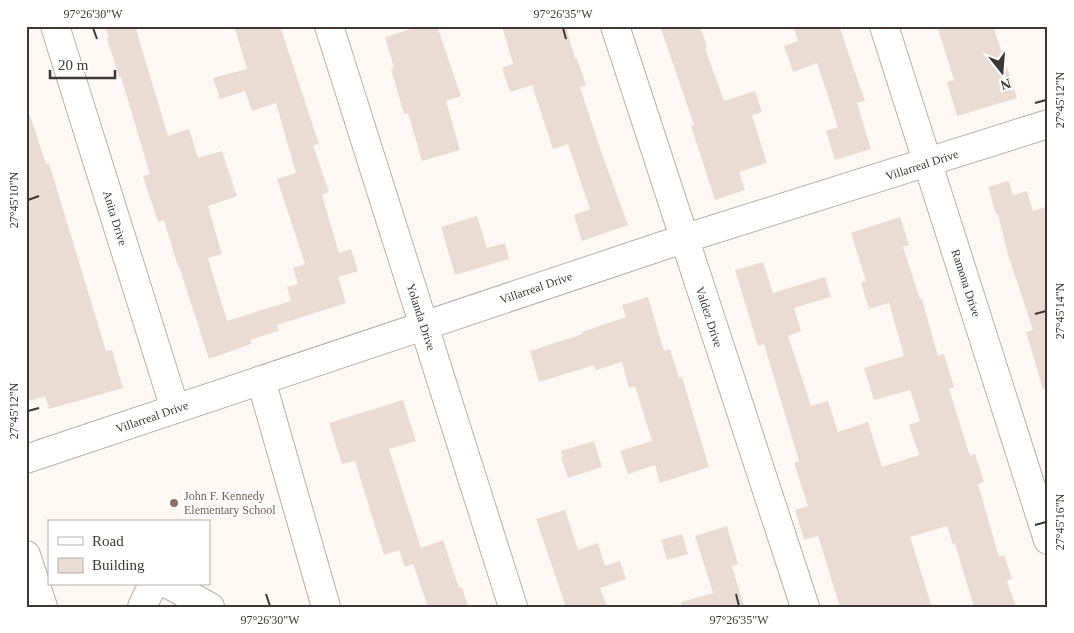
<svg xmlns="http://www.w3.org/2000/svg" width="1074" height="633" viewBox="0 0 1074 633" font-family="'Times New Roman',serif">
	<rect width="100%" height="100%" fill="#fef8f4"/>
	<path fill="#eadcd2" d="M 105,26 L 135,26 L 168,136 L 189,129 L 198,158 L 222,151 L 237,196 L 208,206 L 222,254 L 208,258 L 227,321 L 291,301 L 287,287 L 298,284 L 293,268 L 305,264 L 277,179 L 296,173 L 276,103 L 252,111 L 245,91 L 220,99 L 213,78 L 247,69 L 234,26 L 280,26 L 319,144 L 313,145 L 329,192 L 322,195 L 339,253 L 351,249 L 358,271 L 338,277 L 346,303 L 277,325 L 279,331 L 250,340 L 251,344 L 209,359 L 179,266 L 178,267 L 164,220 L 158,222 L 143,176 L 150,174 L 121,77 L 119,77 L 107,39 L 109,38 Z
		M 420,26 L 437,26 L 461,96 L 446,101 L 460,150 L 422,161 L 408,113 L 404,114 L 391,69 L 394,68 L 385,37 Z
		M 502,26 L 566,26 L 575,59 L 577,58 L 586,85 L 580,87 L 603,157 L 628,225 L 582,241 L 574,215 L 590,209 L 568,144 L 553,149 L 532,85 L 510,92 L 502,68 L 513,64 Z
		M 660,26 L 700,26 L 707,47 L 705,48 L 724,101 L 755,91 L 762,112 L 752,115 L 767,163 L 739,172 L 745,190 L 715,200 L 691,126 L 694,125 Z
		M 793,26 L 839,26 L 865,101 L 857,103 L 871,149 L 835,160 L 826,131 L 838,127 L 817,63 L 793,72 L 784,46 L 798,41 Z
		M 937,26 L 993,26 L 1017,98 L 957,116 L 947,82 L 954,80 Z
		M 26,115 L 30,115 L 46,164 L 49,163 L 106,351 L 112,350 L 123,388 L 49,409 L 45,396 L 26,402 Z
		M 1009,181 L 1013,195 L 1027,191 L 1033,211 L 1048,206 L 1048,388 L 1043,389 L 1026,332 L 1033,330 L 1008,255 L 998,214 L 996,214 L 988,187 Z
		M 477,216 L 487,248 L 505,243 L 509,259 L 455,275 L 441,227 Z
		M 900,217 L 909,245 L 903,247 L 920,299 L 922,299 L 938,356 L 944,354 L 954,387 L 949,389 L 970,456 L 975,454 L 984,482 L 978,484 L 999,557 L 1004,555 L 1012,579 L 1007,581 L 1016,607 L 974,607 L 955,544 L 953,545 L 947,526 L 910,537 L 932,607 L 840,607 L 818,536 L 804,540 L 795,510 L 808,506 L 794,463 L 799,461 L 764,344 L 758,346 L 735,270 L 763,262 L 773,293 L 825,277 L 831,297 L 794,308 L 801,331 L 788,336 L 811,406 L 828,401 L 838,432 L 868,422 L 882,467 L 919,455 L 909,425 L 920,421 L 910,390 L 874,400 L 864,368 L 904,356 L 889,303 L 869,309 L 861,283 L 866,281 L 851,233 Z
		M 648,297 L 664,351 L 670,349 L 679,378 L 682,377 L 709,467 L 660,483 L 655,465 L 628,474 L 620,451 L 652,441 L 635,386 L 629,388 L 622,362 L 596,370 L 594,365 L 539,382 L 530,351 L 583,334 L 582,332 L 626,317 L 622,305 Z
		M 403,400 L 416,441 L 389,449 L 421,548 L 443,540 L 459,588 L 462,587 L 468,607 L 428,607 L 413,564 L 405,567 L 399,550 L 384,555 L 355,461 L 342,464 L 329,423 Z
		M 594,441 L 602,467 L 568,478 L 561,457 L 563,456 L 561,451 Z
		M 565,510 L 578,550 L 598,543 L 605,566 L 620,561 L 626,579 L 600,588 L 607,607 L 566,607 L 536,519 Z
		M 727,526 L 738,564 L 732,566 L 744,607 L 682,607 L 681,602 L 713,593 L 695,536 Z
		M 682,534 L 688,554 L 667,560 L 661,540 Z"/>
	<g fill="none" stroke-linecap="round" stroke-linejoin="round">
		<g stroke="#bcafa5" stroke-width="30">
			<path id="minor" d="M 55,26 L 175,409
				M 329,26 L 513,607
				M 615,26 L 805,607
				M 884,26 L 1048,540
				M 261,380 L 326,607
				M 26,459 L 683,239 L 1048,124
				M 26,555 L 43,607
				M 168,584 L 210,607
				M 142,607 L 153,584"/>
		</g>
		<use href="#minor" stroke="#fff" stroke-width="28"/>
	</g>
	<path fill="none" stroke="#3e3834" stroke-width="2" d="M 93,28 L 97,39M 563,28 L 566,39M 1035,103 L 1046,100M 28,200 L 39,196M 1035,314 L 1046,311M 28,411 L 39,408M 1035,525 L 1046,522M 266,594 L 270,606M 736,594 L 739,606"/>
	<circle fill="#8d6e63" stroke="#fff" stroke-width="2" cx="174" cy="503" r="5"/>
	<g text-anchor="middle" stroke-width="5" stroke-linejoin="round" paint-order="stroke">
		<g font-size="12" fill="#3e3834" stroke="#fff">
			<text transform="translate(922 165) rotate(-18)" y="4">Villarreal Drive</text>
			<text transform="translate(115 218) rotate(73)" y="4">Anita Drive</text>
			<text transform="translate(966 283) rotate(72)" y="4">Ramona Drive</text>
			<text transform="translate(536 288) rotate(-19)" y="4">Villarreal Drive</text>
			<text transform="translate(421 317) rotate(72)" y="4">Yolanda Drive</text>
			<text transform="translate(709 317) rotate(72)" y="4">Valdez Drive</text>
			<text transform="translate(152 417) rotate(-19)" y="4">Villarreal Drive</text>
		</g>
		<g font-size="12" fill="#785e54" stroke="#fff" text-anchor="start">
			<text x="184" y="500">John F. Kennedy<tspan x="184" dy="14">Elementary School</tspan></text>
		</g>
	</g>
	<rect width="1074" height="633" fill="none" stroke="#ffffff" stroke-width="55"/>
	<rect x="48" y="520" width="162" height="65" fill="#ffffff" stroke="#b2afae"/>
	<rect x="58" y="537" width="25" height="8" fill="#ffffff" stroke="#b2afae"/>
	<text x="92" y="546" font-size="15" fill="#3e3834">Road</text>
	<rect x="58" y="558" width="25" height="15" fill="#eadcd2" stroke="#b2afae"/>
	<text x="92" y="570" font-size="15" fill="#3e3834">Building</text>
	<g transform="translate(1002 72) rotate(163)" stroke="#ffffff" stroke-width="4" paint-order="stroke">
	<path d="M0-4L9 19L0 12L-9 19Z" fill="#3e3834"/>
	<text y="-8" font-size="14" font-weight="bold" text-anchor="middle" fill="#3e3834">N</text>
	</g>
	<path d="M50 70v8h65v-8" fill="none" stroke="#3e3834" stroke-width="2.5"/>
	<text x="58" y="70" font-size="15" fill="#3e3834" stroke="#ffffff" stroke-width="4" paint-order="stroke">20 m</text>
	<rect x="28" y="28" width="1018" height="578" fill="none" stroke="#3e3834" stroke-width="2"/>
	<g font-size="12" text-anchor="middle" fill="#3e3834">
		<text x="93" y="18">97°26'30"W</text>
		<text x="563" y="18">97°26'35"W</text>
		<text transform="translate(1060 100) rotate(-90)" y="4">27°45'12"N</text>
		<text transform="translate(14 200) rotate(-90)" y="4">27°45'10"N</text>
		<text transform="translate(1060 311) rotate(-90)" y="4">27°45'14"N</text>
		<text transform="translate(14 411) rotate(-90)" y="4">27°45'12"N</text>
		<text transform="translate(1060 522) rotate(-90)" y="4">27°45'16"N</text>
		<text x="270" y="624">97°26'30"W</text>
		<text x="739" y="624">97°26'35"W</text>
	</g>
</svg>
